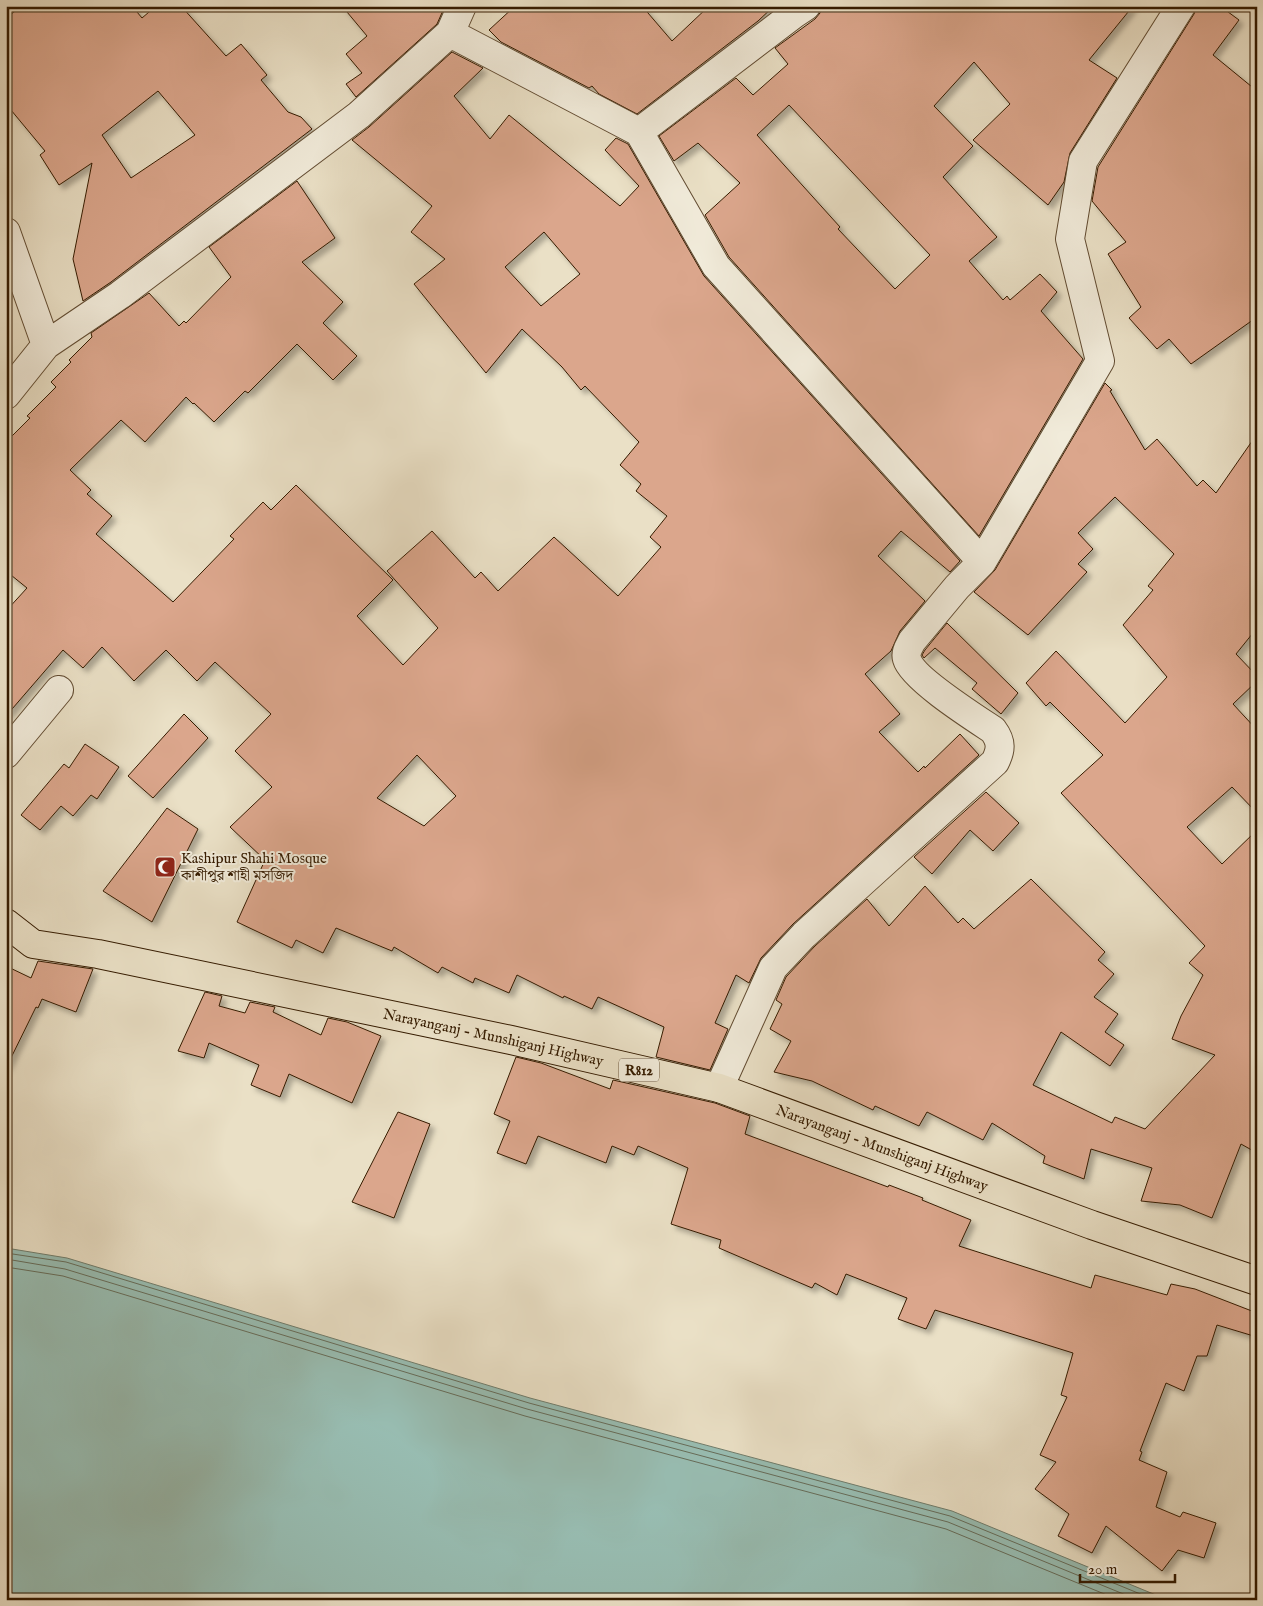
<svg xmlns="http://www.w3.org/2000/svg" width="1263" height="1606" viewBox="0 0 1263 1606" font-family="'IM FELL English','Noto Serif Bengali',serif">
	<defs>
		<filter id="shadow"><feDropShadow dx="4.5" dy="4.5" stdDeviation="2.5" flood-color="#0004"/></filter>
	</defs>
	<rect width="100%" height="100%" fill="#eae0c6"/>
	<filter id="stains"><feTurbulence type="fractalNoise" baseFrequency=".004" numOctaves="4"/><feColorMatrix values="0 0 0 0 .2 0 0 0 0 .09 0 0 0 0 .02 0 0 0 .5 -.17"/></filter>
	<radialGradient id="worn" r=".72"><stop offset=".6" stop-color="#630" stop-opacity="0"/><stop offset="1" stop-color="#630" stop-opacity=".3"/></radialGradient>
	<path fill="#98bdb2" stroke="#707c6b" d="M 6,1248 L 67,1258 L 530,1398 L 952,1511 L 1168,1600 L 6,1600 Z"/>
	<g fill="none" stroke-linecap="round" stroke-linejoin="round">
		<path stroke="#666c59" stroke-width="1" d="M 6,1253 L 66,1262 L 529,1403 L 950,1516 L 1155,1600
			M 6,1259 L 65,1269 L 527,1409 L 948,1522 L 1138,1600
			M 6,1267 L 63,1276 L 525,1416 L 946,1529 L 1119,1600"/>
	</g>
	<path fill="#dba68c" stroke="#351b00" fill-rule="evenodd" filter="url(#shadow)" d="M 21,6 L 132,6 L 142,18 L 156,6 L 181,6 L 226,56 L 241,44 L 267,75 L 261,80 L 288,112 L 301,117 L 312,129 L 111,282 L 83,301 L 73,259 L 92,163 L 59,185 L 40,155 L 45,151 L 6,104 L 6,19 ZM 158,91 L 195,135 L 131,178 L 102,135 Z
		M 342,6 L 445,6 L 437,24 L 356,97 L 346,84 L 362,73 L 346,54 L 367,36 Z
		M 515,6 L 642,6 L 672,41 L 709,6 L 774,6 L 758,21 L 637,114 L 599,94 L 592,86 L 589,88 L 501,42 L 489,30 Z
		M 821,6 L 1133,6 L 1089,60 L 1117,78 L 1070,153 L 1064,182 L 1048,205 L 973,140 L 1010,104 L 974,62 L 934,106 L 973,146 L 943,177 L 997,237 L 969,261 L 1003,300 L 1007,296 L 1010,300 L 1040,274 L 1057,292 L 1041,311 L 1083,359 L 979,536 L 729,257 L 705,215 L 740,183 L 698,143 L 674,161 L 659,136 L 736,78 L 753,95 L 788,64 L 775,48 L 815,19 L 820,13 ZM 789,105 L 930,255 L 895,289 L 838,229 L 840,227 L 757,135 Z
		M 1197,6 L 1220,6 L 1239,20 L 1213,55 L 1257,91 L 1257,317 L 1191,364 L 1169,339 L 1157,349 L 1129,318 L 1141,307 L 1108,254 L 1126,242 L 1092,201 L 1098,167 L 1194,14 Z
		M 452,52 L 483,68 L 454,96 L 490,139 L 509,115 L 620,206 L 639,186 L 605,150 L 616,138 L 628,144 L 704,276 L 960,561 L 950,572 L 901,531 L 878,556 L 925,601 L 900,631 L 891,651 L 865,674 L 900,714 L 879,732 L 918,772 L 924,766 L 925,768 L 960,734 L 979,755 L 793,924 L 761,958 L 749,983 L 736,975 L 715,1023 L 728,1029 L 710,1070 L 656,1057 L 664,1027 L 598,997 L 592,1009 L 564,996 L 563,998 L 517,975 L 509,993 L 475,978 L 473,983 L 442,967 L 438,973 L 394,947 L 392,951 L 336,928 L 323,953 L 296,940 L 292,948 L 237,922 L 265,860 L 230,827 L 272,787 L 235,751 L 271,714 L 215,662 L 197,681 L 166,650 L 134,681 L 102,647 L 83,668 L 63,650 L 6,716 L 6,611 L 27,588 L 6,571 L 6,442 L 30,418 L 27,416 L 56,387 L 51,382 L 71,362 L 69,360 L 92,337 L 91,333 L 149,293 L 179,326 L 184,321 L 186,323 L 231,277 L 209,247 L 297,181 L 335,238 L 302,262 L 343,302 L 323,323 L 357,356 L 333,380 L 297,344 L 248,393 L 245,391 L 214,422 L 194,403 L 193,404 L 186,397 L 145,442 L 121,420 L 70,470 L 91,490 L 87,494 L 112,516 L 96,534 L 173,602 L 234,539 L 230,536 L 263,502 L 271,510 L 296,485 L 393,580 L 357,616 L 403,665 L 438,628 L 387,571 L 432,531 L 475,578 L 481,572 L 498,591 L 554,537 L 618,596 L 661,547 L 650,537 L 667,516 L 636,491 L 641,484 L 620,465 L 639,442 L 585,386 L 581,390 L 562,367 L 522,329 L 486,373 L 414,284 L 445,259 L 411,232 L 432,206 L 352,140 L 369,127 ZM 544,232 L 580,274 L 541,306 L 505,267 ZM 417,755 L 456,796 L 424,826 L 377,798 Z
		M 1105,383 L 1112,390 L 1110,391 L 1145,450 L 1157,439 L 1197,486 L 1203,480 L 1216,493 L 1257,434 L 1257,628 L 1236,654 L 1257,676 L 1257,681 L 1233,704 L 1257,730 L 1257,813 L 1232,787 L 1187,827 L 1222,864 L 1257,830 L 1257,1153 L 1241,1144 L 1212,1218 L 1180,1205 L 1141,1201 L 1152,1168 L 1091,1149 L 1084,1179 L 1043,1163 L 1045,1156 L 992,1123 L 983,1140 L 927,1112 L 919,1126 L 875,1106 L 873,1110 L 812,1081 L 774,1072 L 791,1041 L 770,1029 L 782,1004 L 776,1000 L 786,977 L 815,946 L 867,899 L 889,926 L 925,886 L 958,923 L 963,918 L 974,929 L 1031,879 L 1105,952 L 1098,960 L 1114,974 L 1094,997 L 1118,1014 L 1105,1032 L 1124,1045 L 1110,1066 L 1061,1032 L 1033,1085 L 1112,1123 L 1115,1117 L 1145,1129 L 1215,1055 L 1172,1039 L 1181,1016 L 1203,975 L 1189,963 L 1205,946 L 1061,793 L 1103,755 L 1050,702 L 1046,706 L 1026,683 L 1056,651 L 1125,723 L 1167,677 L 1123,625 L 1153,590 L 1148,586 L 1174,554 L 1115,497 L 1078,533 L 1093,549 L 1078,564 L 1087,572 L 1028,635 L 974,592 L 995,570 Z
		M 947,623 L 1018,693 L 1001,714 L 972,689 L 977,683 L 935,648 L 924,658 L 922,655 L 925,650 Z
		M 184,714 L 208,738 L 153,798 L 128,776 Z
		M 85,744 L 119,767 L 97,799 L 91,795 L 73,816 L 61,806 L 40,830 L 21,815 L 64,764 L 69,768 Z
		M 986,792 L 1019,823 L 993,851 L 970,830 L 932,874 L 914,857 Z
		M 167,808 L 198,829 L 152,922 L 103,891 Z
		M 38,961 L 93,969 L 76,1012 L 42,999 L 38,1008 L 36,1007 L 6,1068 L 6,966 L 31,978 Z
		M 205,992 L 222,996 L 219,1006 L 245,1013 L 250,1002 L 275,1007 L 273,1012 L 321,1035 L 328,1018 L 347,1022 L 381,1036 L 352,1103 L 289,1074 L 280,1097 L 251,1085 L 259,1065 L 209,1043 L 204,1058 L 178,1051 Z
		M 516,1057 L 541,1063 L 610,1089 L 613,1080 L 715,1103 L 750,1116 L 745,1134 L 888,1187 L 889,1185 L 923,1198 L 922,1200 L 971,1220 L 959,1246 L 1091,1288 L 1095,1275 L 1167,1295 L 1171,1284 L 1195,1289 L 1257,1313 L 1257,1337 L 1217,1325 L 1207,1356 L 1197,1356 L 1184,1391 L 1166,1383 L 1140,1451 L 1142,1452 L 1139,1460 L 1167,1472 L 1156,1507 L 1180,1517 L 1183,1512 L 1216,1523 L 1204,1558 L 1178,1550 L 1162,1571 L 1106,1526 L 1092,1553 L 1058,1536 L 1069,1514 L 1035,1489 L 1056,1462 L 1040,1455 L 1067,1397 L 1061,1395 L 1073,1353 L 935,1310 L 926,1329 L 898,1319 L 907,1298 L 846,1274 L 837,1295 L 815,1283 L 812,1288 L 719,1248 L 721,1240 L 671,1224 L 688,1168 L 638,1146 L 634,1155 L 612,1146 L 606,1163 L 538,1136 L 526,1164 L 497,1153 L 510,1121 L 494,1114 Z
		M 398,1112 L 430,1124 L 394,1218 L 352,1202 Z"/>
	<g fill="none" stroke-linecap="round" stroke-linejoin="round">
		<g stroke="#624c32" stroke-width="30">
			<path id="street" d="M 806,6 L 794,14 L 639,132 L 716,266 L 982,562
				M 450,33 L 639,132
				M 6,232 L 46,345
				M 6,395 L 46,345 L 120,295 L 359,115 L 450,33 L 462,6
				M 6,754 L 59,690
				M 719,1088 L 773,968 L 804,935 L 995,762 C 1001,750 1002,742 993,730 C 975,718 912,678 907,659 C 905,652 909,647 912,641 L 957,587 L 982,562 L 1100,361 L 1070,239 L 1083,161 L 1181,6"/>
		</g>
		<g stroke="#351b00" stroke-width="30">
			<g id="primary">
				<path id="s1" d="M 6,923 L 33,944 L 98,954 L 511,1040 L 719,1088 L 1092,1225 L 1257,1281"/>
			</g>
		</g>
		<use href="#street" stroke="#f1ebda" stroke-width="28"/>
		<use href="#primary" stroke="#eae0c6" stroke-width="28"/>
	</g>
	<defs>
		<g id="mosque-square" transform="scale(1.125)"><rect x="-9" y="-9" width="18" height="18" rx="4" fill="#8f2418" stroke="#f1ebda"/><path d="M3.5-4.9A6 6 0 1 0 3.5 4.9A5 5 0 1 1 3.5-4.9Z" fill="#fff"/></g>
	</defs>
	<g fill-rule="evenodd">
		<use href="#mosque-square" x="165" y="867"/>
	</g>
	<g text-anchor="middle" stroke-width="4" stroke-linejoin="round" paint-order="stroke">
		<rect fill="#f1ebda" stroke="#6d5941" stroke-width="1" x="619" y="1058.5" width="40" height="23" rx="4"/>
		<g font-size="14" font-weight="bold" fill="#351b00">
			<text x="639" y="1075">R812</text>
		</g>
		<g font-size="15" fill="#351b00" stroke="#f1ebda" text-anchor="start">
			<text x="181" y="863">Kashipur Shahi Mosque<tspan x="181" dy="17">কাশীপুর শাহী মসজিদ</tspan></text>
		</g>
		<g font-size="15" fill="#351b00" stroke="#f1ebda">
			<text dy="5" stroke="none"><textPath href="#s1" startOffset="504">Narayanganj - Munshiganj Highway</textPath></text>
			<text dy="5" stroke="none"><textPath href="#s1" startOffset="909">Narayanganj - Munshiganj Highway</textPath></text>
		</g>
	</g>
	<rect width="1263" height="1606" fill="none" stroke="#eae0c6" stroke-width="25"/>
	<rect x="8" y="8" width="1248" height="1591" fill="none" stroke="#351b00" stroke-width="2.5"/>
	<rect x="12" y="12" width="1238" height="1581" fill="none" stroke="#351b00"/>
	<path d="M1080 1574v8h95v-8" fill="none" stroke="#351b00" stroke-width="2.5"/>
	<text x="1088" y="1574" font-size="15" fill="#351b00" stroke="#f1ebda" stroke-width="4" paint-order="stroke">20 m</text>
	<rect width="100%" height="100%" filter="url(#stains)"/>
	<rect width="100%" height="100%" fill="url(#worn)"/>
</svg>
